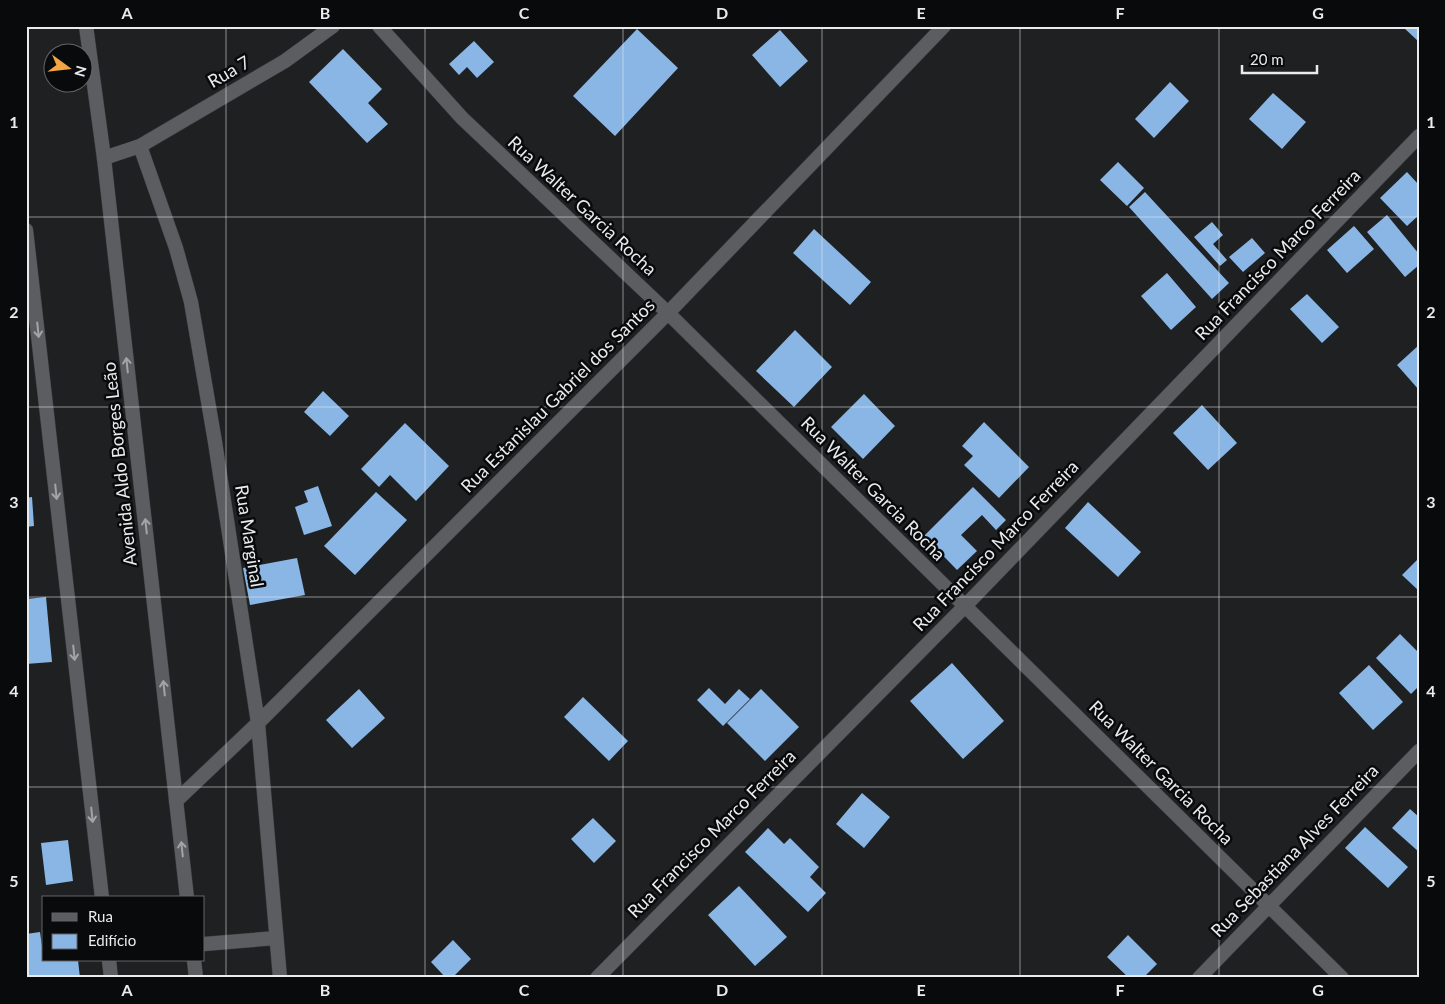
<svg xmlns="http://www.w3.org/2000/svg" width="1445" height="1004" viewBox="0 0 1445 1004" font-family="Lato,sans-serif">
	<rect width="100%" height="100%" fill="#1e2022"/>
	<path fill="#89b6e4" d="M 1402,26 L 1419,26 L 1419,42 Z
		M 637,29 L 678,68 L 615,136 L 573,96 Z
		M 780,30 L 808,61 L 780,87 L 752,55 Z
		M 474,41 L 494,62 L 477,78 L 467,67 L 459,75 L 449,64 Z
		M 343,49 L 382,89 L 368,103 L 388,124 L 367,143 L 309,82 Z
		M 1170,82 L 1189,101 L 1154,138 L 1135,119 Z
		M 1273,93 L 1306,122 L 1282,149 L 1249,119 Z
		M 1118,162 L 1144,188 L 1127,206 L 1100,180 Z
		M 1407,172 L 1419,185 L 1419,215 L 1407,226 L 1380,198 Z
		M 1145,192 L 1229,283 L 1212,299 L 1129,207 Z
		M 1387,215 L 1419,254 L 1419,265 L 1405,277 L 1367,232 Z
		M 1212,222 L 1223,235 L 1213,244 L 1227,260 L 1220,266 L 1194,237 Z
		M 1354,226 L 1374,249 L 1347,273 L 1327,250 Z
		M 814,229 L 871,282 L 850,305 L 793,253 Z
		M 1252,238 L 1265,253 L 1243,272 L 1229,257 Z
		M 1167,273 L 1196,307 L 1171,330 L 1141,296 Z
		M 1307,294 L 1339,327 L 1322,343 L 1290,309 Z
		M 795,330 L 832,367 L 794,407 L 756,371 Z
		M 1419,345 L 1419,390 L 1397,365 Z
		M 323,391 L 349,416 L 330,436 L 304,412 Z
		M 864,394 L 895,426 L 863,459 L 831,427 Z
		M 1202,405 L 1237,443 L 1208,470 L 1173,433 Z
		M 984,422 L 1029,467 L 999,498 L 964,465 L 973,456 L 962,446 Z
		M 405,423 L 449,466 L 416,501 L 390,475 L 379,487 L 361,469 Z
		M 318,486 L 332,526 L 304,535 L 295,507 L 308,502 L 304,491 Z
		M 973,487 L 1006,520 L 996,530 L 982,515 L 961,535 L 977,551 L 957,570 L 924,536 Z
		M 376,492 L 407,520 L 355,575 L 324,546 Z
		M 32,497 L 34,526 L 26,527 L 26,498 Z
		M 1088,502 L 1141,552 L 1118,577 L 1065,528 Z
		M 297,558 L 305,595 L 250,605 L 243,568 Z
		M 1419,558 L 1419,591 L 1402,575 Z
		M 46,597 L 52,662 L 26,664 L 26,599 Z
		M 1400,634 L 1419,653 L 1419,686 L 1411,694 L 1376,658 Z
		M 952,663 L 1004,721 L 963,759 L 910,701 Z
		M 1369,665 L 1403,702 L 1373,730 L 1339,693 Z
		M 709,688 L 725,704 L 739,689 L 750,699 L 723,726 L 697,700 Z
		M 359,689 L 385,718 L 352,748 L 326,720 Z
		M 761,689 L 799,727 L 765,761 L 727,723 Z
		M 583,697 L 628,741 L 609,761 L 564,717 Z
		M 862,793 L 890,817 L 864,848 L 836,824 Z
		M 1410,809 L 1419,817 L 1419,852 L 1392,828 Z
		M 593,818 L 616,841 L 594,863 L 571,839 Z
		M 1365,827 L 1408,867 L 1388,888 L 1345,848 Z
		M 768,828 L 784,844 L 790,838 L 819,867 L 810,877 L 826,893 L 808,912 L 745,852 Z
		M 68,840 L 73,881 L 46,885 L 41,843 Z
		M 739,886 L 787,937 L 755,966 L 708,915 Z
		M 40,932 L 44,960 L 78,960 L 80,978 L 26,978 L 26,934 Z
		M 1128,935 L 1157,964 L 1143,978 L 1129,978 L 1107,957 Z
		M 453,940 L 471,959 L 452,978 L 446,978 L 431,962 Z"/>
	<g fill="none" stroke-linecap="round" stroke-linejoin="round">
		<g stroke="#3a3c3d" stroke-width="15">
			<path id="minor" d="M 379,26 L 462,118 L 668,313 L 1342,978
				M 140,146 L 285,61 L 333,26
				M 104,158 L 140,146 L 176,248 L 191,302 L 215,442 L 258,723 L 280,978
				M 176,801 L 258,723 L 668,313 L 944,26
				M 204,944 L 276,938
				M 597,978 L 965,606 L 1419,136
				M 1199,978 L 1419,751"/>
		</g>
		<g stroke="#3a3c3d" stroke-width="15">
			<path id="tertiary" d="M 86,26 L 104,158 L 187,898
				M 26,230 L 102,898
				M 109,960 L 111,978
				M 194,960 L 196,978"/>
		</g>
		<use href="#minor" stroke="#5b5d60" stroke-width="14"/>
		<use href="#tertiary" stroke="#5b5d60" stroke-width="14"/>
	</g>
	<defs><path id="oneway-shaft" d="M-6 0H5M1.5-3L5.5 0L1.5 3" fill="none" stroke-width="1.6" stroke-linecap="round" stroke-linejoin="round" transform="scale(1.25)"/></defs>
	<g stroke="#a2a4a6">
		<use href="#oneway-shaft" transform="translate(38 330) rotate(84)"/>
		<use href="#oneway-shaft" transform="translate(127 365) rotate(-96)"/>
		<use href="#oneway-shaft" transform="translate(56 492) rotate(84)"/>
		<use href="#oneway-shaft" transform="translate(146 526) rotate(-96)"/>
		<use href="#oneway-shaft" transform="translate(74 653) rotate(84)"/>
		<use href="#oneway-shaft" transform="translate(164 688) rotate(-96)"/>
		<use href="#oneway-shaft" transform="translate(92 815) rotate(84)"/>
		<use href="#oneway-shaft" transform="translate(182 849) rotate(-96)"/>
	</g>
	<path fill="none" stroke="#e9ebec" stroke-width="1" stroke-opacity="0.55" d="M 226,26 L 226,978M 425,26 L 425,978M 623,26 L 623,978M 822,26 L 822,978M 1020,26 L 1020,978M 1219,26 L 1219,978M 26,217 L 1419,217M 26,407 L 1419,407M 26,597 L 1419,597M 26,787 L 1419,787"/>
	<g text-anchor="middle" stroke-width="5" stroke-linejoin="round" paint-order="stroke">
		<g font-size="18" fill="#e9ebec" stroke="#090a0b">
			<text transform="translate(229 72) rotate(-30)" y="6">Rua 7</text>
			<text transform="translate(582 206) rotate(43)" y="6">Rua Walter Garcia Rocha</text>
			<text transform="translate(1278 255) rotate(-46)" y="6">Rua Francisco Marco Ferreira</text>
			<text transform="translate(558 396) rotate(-45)" y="6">Rua Estanislau Gabriel dos Santos</text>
			<text transform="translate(120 464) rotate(-96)" y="6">Avenida Aldo Borges Leão</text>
			<text transform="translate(873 489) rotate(45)" y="6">Rua Walter Garcia Rocha</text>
			<text transform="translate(249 536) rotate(81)" y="6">Rua Marginal</text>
			<text transform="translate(996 546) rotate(-46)" y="6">Rua Francisco Marco Ferreira</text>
			<text transform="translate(1161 773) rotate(45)" y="6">Rua Walter Garcia Rocha</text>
			<text transform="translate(712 834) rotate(-45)" y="6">Rua Francisco Marco Ferreira</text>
			<text transform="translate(1295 851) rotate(-46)" y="6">Rua Sebastiana Alves Ferreira</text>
		</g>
	</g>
	<rect width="1445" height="1004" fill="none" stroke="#090a0b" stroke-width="55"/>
	<rect x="42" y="896" width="162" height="65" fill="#090a0b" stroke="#636465"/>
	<rect x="52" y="913" width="25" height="8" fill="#5b5d60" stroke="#636465"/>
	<text x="88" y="922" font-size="15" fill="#e9ebec">Rua</text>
	<rect x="52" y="934" width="25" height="15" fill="#89b6e4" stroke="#636465"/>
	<text x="88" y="946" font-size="15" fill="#e9ebec">Edifício</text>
	<g transform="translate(68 68) rotate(105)"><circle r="24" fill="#090a0b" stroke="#636465"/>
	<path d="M0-4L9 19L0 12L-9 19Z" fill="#f2a542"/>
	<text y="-8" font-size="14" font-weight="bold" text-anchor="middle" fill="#e9ebec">N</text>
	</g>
	<path d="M1242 65v8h75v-8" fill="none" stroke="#e9ebec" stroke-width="2.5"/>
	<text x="1250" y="65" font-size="15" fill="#e9ebec" stroke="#090a0b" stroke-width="4" paint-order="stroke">20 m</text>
	<rect x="28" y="28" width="1390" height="948" fill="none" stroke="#e9ebec" stroke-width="2"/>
	<g font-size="16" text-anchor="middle" font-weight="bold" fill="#e9ebec">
		<text x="127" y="19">A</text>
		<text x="325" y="19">B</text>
		<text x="524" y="19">C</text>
		<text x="722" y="19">D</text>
		<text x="921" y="19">E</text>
		<text x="1120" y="19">F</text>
		<text x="1318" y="19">G</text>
		<text x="14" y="128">1</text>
		<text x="1431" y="128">1</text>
		<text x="14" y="318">2</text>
		<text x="1431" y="318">2</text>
		<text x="14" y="508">3</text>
		<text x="1431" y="508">3</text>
		<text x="14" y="697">4</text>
		<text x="1431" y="697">4</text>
		<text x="14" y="887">5</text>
		<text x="1431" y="887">5</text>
		<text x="127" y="996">A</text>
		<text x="325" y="996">B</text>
		<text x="524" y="996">C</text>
		<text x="722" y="996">D</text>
		<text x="921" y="996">E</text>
		<text x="1120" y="996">F</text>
		<text x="1318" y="996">G</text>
	</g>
</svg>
